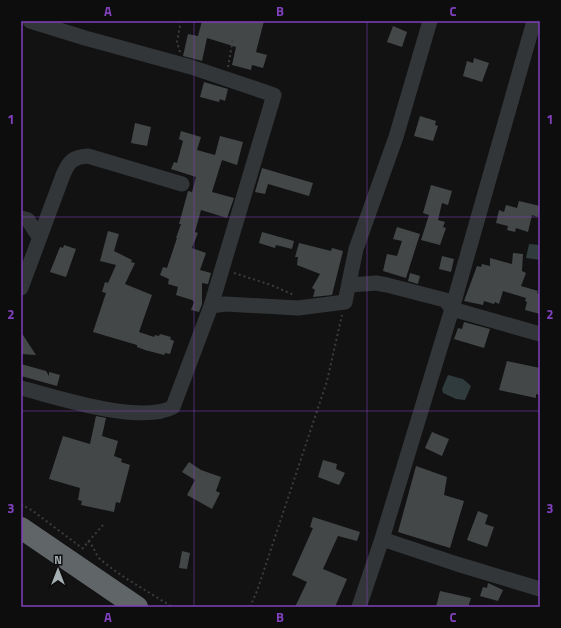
<svg xmlns="http://www.w3.org/2000/svg" width="561" height="628" viewBox="0 0 561 628" font-family="'Titillium Web',sans-serif">
	<rect width="100%" height="100%" fill="#121213"/>
	<path fill="#2f3b3c" d="M 529,244 L 540,245 L 540,260 L 526,258 Z
		M 448,375 L 463,379 L 471,386 L 465,400 L 456,399 L 443,393 L 442,389 Z"/>
	<path fill="#444748" d="M 202,21 L 264,21 L 256,52 L 267,55 L 263,68 L 252,65 L 251,70 L 232,65 L 236,47 L 207,38 L 202,61 L 183,56 L 188,34 L 198,36 Z
		M 393,26 L 407,32 L 402,47 L 387,42 Z
		M 474,58 L 489,63 L 482,82 L 463,76 L 467,61 L 473,63 Z
		M 204,82 L 228,89 L 225,101 L 220,99 L 219,102 L 200,97 Z
		M 420,116 L 436,121 L 435,125 L 438,126 L 433,141 L 414,136 Z
		M 135,123 L 151,127 L 147,146 L 131,143 Z
		M 181,131 L 201,137 L 197,150 L 215,155 L 220,136 L 243,142 L 237,165 L 222,160 L 212,192 L 234,198 L 227,218 L 201,210 L 195,232 L 198,233 L 192,248 L 206,253 L 200,270 L 211,273 L 208,284 L 202,283 L 202,304 L 199,312 L 191,310 L 194,302 L 192,300 L 176,295 L 178,287 L 168,284 L 169,279 L 160,275 L 163,267 L 167,268 L 177,238 L 176,238 L 181,224 L 179,224 L 188,191 L 192,192 L 196,177 L 171,169 L 174,162 L 177,163 L 183,141 L 179,139 Z
		M 262,168 L 313,183 L 309,196 L 268,184 L 265,194 L 255,192 Z
		M 431,185 L 452,191 L 448,205 L 442,203 L 438,220 L 445,222 L 443,227 L 446,228 L 440,245 L 421,240 L 429,215 L 423,213 Z
		M 519,201 L 540,206 L 538,217 L 532,215 L 528,232 L 516,228 L 515,232 L 507,230 L 508,226 L 496,223 L 499,210 L 504,212 L 506,205 L 517,208 Z
		M 397,227 L 420,234 L 406,278 L 383,271 L 387,254 L 397,256 L 402,241 L 393,239 Z
		M 108,231 L 119,234 L 114,251 L 132,260 L 131,262 L 135,263 L 125,284 L 152,295 L 139,332 L 154,337 L 155,335 L 159,336 L 160,334 L 171,337 L 170,339 L 174,341 L 170,354 L 165,353 L 164,355 L 145,350 L 137,347 L 137,345 L 93,332 L 106,293 L 102,292 L 105,282 L 108,283 L 116,265 L 100,261 Z
		M 262,232 L 294,241 L 292,249 L 276,245 L 275,248 L 259,243 Z
		M 299,243 L 331,251 L 332,248 L 343,251 L 332,295 L 313,297 L 315,290 L 312,288 L 320,274 L 297,265 L 298,257 L 295,257 Z
		M 64,245 L 76,249 L 66,277 L 50,272 L 60,247 L 63,248 Z
		M 513,253 L 523,254 L 522,271 L 526,273 L 521,286 L 538,291 L 537,293 L 540,294 L 540,314 L 525,310 L 527,302 L 525,301 L 526,298 L 503,291 L 499,304 L 495,302 L 494,304 L 484,301 L 483,305 L 464,301 L 477,266 L 481,267 L 482,264 L 490,266 L 490,258 L 512,264 Z
		M 442,256 L 454,259 L 451,272 L 439,269 Z
		M 410,273 L 420,276 L 418,284 L 408,281 Z
		M 464,322 L 490,329 L 484,348 L 454,339 L 458,328 L 462,329 Z
		M 21,332 L 36,355 L 21,354 Z
		M 507,361 L 540,368 L 540,395 L 536,394 L 536,398 L 499,390 Z
		M 21,364 L 46,371 L 49,376 L 49,372 L 60,375 L 57,386 L 21,376 Z
		M 96,416 L 106,418 L 102,436 L 118,441 L 114,456 L 122,459 L 121,462 L 130,465 L 120,503 L 116,502 L 114,512 L 81,505 L 82,501 L 78,500 L 80,488 L 49,479 L 63,436 L 90,444 Z
		M 432,432 L 449,439 L 442,456 L 425,448 Z
		M 323,460 L 337,464 L 336,469 L 345,473 L 339,485 L 318,477 Z
		M 189,462 L 201,470 L 221,477 L 216,491 L 220,493 L 212,509 L 187,495 L 195,480 L 182,472 Z
		M 416,466 L 447,477 L 444,495 L 464,501 L 450,548 L 398,532 Z
		M 478,511 L 488,515 L 485,524 L 494,527 L 487,547 L 467,540 Z
		M 313,517 L 360,532 L 357,541 L 338,536 L 323,569 L 347,579 L 335,607 L 295,607 L 307,582 L 292,575 L 313,528 L 310,527 Z
		M 182,551 L 190,553 L 187,569 L 179,568 Z
		M 488,583 L 503,590 L 498,601 L 480,596 L 483,587 L 487,588 Z
		M 440,591 L 471,598 L 468,607 L 436,607 Z"/>
	<g fill="none" stroke-linecap="round" stroke-linejoin="round">
		<path stroke="#393d3f" stroke-width="2" stroke-dasharray="2 3" stroke-linecap="butt" d="M 180,52 L 177,42 L 181,21
			M 228,67 L 233,39
			M 234,273 L 271,285 L 294,295
			M 21,504 L 33,511 L 82,548
			M 88,541 C 94,546 95,554 100,559 C 122,578 148,591 172,607
			M 82,549 L 103,525
			M 250,607 L 257,591 L 327,381 L 342,315"/>
		<path stroke="#333638" stroke-width="15" d="M 21,218 L 28,220 L 39,237
			M 349,285 L 376,283 L 387,285 L 445,300 L 452,309 L 540,334
			M 21,288 L 63,175 C 69,161 73,157 88,156 L 182,184
			M 211,306 L 225,304 L 298,308 L 345,302 L 356,249 L 396,137 L 430,21
			M 21,388 C 57,397 140,425 173,407 L 211,306 L 274,95 L 191,67 L 85,38 L 30,21
			M 382,539 L 457,564 L 540,589
			M 359,607 L 382,539 L 452,309 L 534,21"/>
		<path stroke="#606568" stroke-width="22" d="M 21,528 L 137,607"/>
	</g>
	<path fill="none" stroke="#8140bd" stroke-width="1" stroke-opacity="0.55" d="M 194,21 L 194,607M 367,21 L 367,607M 21,217 L 540,217M 21,411 L 540,411"/>
	<rect width="561" height="628" fill="none" stroke="#0d0d0e" stroke-width="44"/>
	<g transform="translate(58 570)" stroke="#0d0d0e" stroke-width="3" paint-order="stroke">
	<path d="M0-3L7 15L0 10L-7 15Z" fill="#a5aeb2"/>
	<text y="-6" font-size="11" font-weight="bold" text-anchor="middle" fill="#a5aeb2">N</text>
	</g>
	<rect x="22" y="22" width="517" height="584" fill="none" stroke="#8140bd" stroke-width="1.5"/>
	<g font-size="13" text-anchor="middle" font-weight="bold" fill="#8140bd">
		<text x="108" y="16">A</text>
		<text x="280" y="16">B</text>
		<text x="453" y="16">C</text>
		<text x="11" y="124">1</text>
		<text x="550" y="124">1</text>
		<text x="11" y="319">2</text>
		<text x="550" y="319">2</text>
		<text x="11" y="513">3</text>
		<text x="550" y="513">3</text>
		<text x="108" y="622">A</text>
		<text x="280" y="622">B</text>
		<text x="453" y="622">C</text>
	</g>
</svg>
